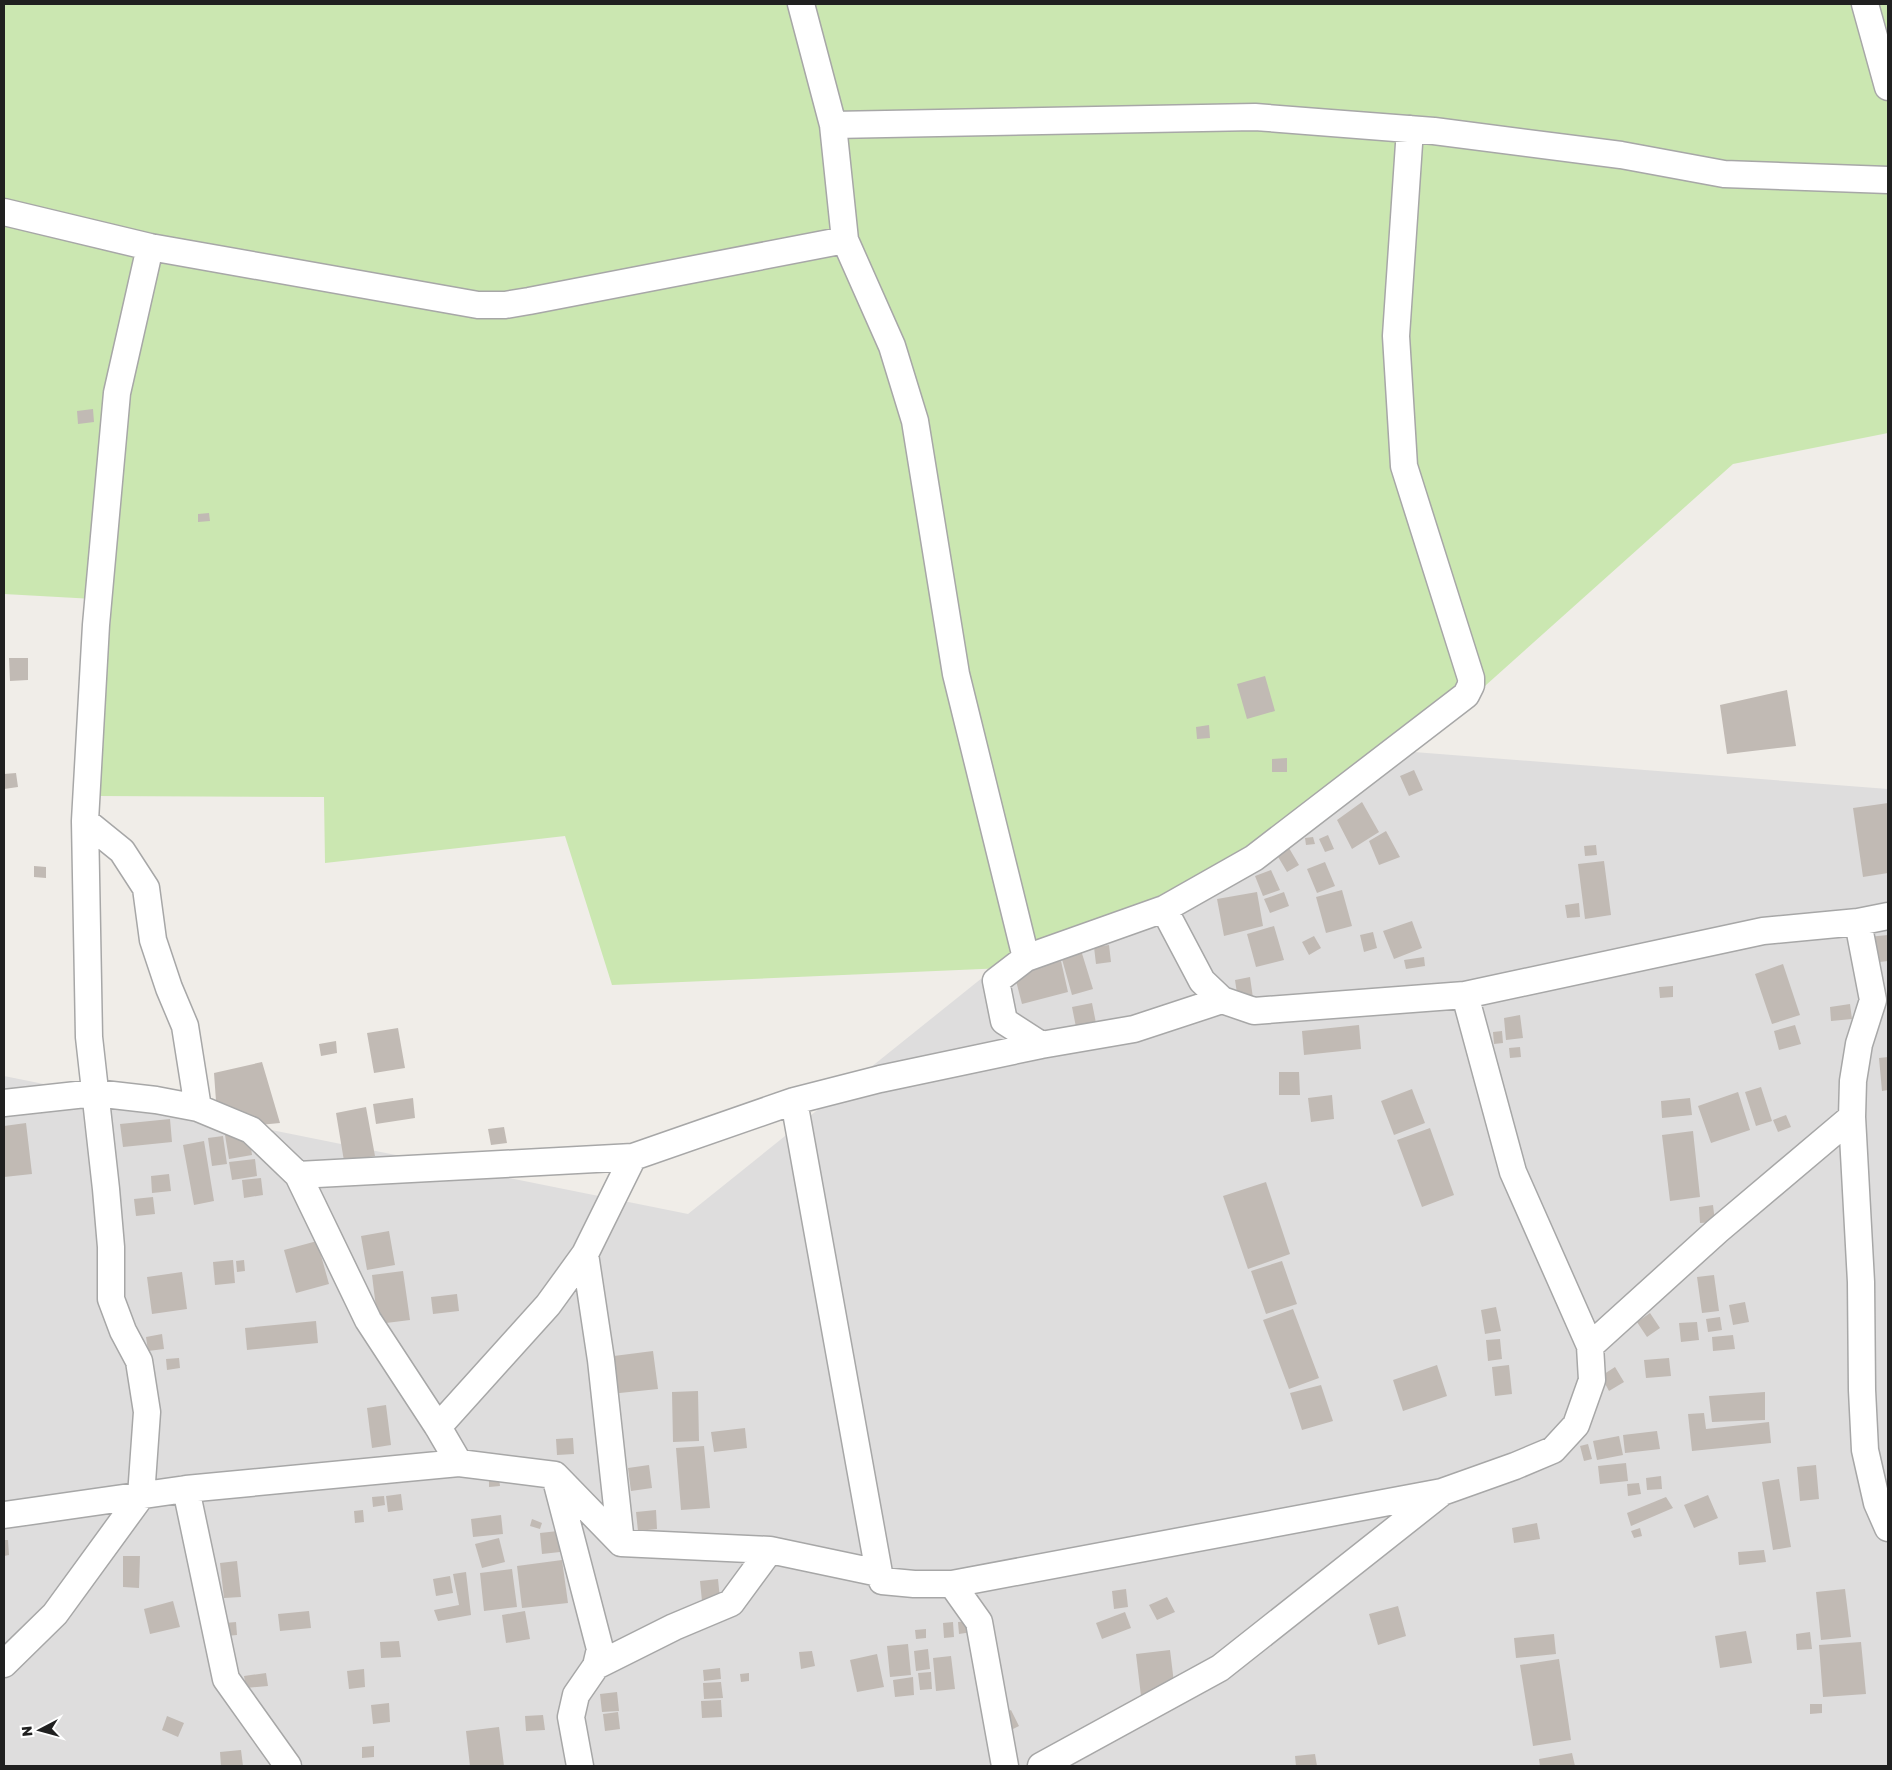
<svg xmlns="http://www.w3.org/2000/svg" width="1892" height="1770" viewBox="0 0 1892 1770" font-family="'Golos Text',sans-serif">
	<rect width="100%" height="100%" fill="#f0ede8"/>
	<path fill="#dedddd" d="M 1401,751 L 1888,789 L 1888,1766 L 4,1766 L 4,1076 L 688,1214 L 982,978 L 1174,911 Z"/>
	<path fill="#cbe7b1" d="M 4,4 L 1888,4 L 1888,433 L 1733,464 L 1476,694 L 1151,910 L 1005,968 L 612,985 L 565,836 L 325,863 L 324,797 L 97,796 L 112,600 L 4,594 Z"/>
	<path fill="#c1bab4" d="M 93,409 L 94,422 L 78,424 L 77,411 Z
		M 209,513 L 210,521 L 198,522 L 198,514 Z
		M 9,658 L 28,658 L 28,680 L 10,681 Z
		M 1265,676 L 1275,711 L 1247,719 L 1237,684 Z
		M 1787,690 L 1796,746 L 1727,754 L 1720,705 Z
		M 1209,725 L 1210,738 L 1197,739 L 1196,727 Z
		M 1287,758 L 1287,772 L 1272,772 L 1272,759 Z
		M 1414,770 L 1423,790 L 1409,796 L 1400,776 Z
		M 16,773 L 18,787 L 4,789 L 4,774 Z
		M 1362,802 L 1379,832 L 1352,849 L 1337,820 Z
		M 1888,803 L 1888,873 L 1863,877 L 1853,808 Z
		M 1386,831 L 1400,857 L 1379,865 L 1369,841 Z
		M 1328,835 L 1334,849 L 1325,852 L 1319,839 Z
		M 1313,837 L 1315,844 L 1306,845 L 1305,838 Z
		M 1596,845 L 1597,855 L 1585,856 L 1584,846 Z
		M 1289,848 L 1299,865 L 1287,872 L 1277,855 Z
		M 1604,861 L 1611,915 L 1585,919 L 1578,864 Z
		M 1325,862 L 1335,886 L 1317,893 L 1307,869 Z
		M 34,866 L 46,867 L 46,878 L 34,877 Z
		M 1271,870 L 1280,890 L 1263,896 L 1255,876 Z
		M 1342,890 L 1352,926 L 1326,933 L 1316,897 Z
		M 1257,892 L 1263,926 L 1224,936 L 1217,899 Z
		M 1284,892 L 1289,906 L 1270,913 L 1264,899 Z
		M 1579,903 L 1580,917 L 1567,918 L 1565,905 Z
		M 1412,921 L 1422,948 L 1394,959 L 1383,931 Z
		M 1274,926 L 1284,960 L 1256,967 L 1247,934 Z
		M 1373,932 L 1377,948 L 1364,952 L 1360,935 Z
		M 1888,935 L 1888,961 L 1871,963 L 1868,937 Z
		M 1314,936 L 1321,948 L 1309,955 L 1302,942 Z
		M 1109,945 L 1111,962 L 1096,964 L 1094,947 Z
		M 1080,947 L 1093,989 L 1072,995 L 1060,952 Z
		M 1424,957 L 1425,966 L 1406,969 L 1404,960 Z
		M 1061,961 L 1068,992 L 1022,1004 L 1014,973 Z
		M 1783,964 L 1800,1015 L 1772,1024 L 1755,974 Z
		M 1250,977 L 1253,998 L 1238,1000 L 1235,980 Z
		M 1673,986 L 1673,997 L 1660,998 L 1659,987 Z
		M 1092,1003 L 1097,1028 L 1077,1032 L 1072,1007 Z
		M 1850,1004 L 1852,1019 L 1831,1021 L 1830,1007 Z
		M 1520,1015 L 1523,1038 L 1506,1040 L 1504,1018 Z
		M 1359,1025 L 1361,1049 L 1304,1055 L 1302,1031 Z
		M 1795,1025 L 1801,1044 L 1779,1050 L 1774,1031 Z
		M 398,1028 L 405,1068 L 374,1073 L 367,1033 Z
		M 1502,1031 L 1503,1043 L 1494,1044 L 1493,1032 Z
		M 336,1041 L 337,1053 L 321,1056 L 319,1044 Z
		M 1520,1047 L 1521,1057 L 1510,1058 L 1509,1048 Z
		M 1888,1057 L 1888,1090 L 1882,1091 L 1879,1058 Z
		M 262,1062 L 280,1123 L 218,1129 L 214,1073 Z
		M 1279,1072 L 1299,1072 L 1300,1095 L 1279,1095 Z
		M 1761,1087 L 1772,1121 L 1756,1126 L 1745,1092 Z
		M 1412,1089 L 1425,1123 L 1394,1135 L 1381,1101 Z
		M 1738,1092 L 1750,1130 L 1711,1143 L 1698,1106 Z
		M 1332,1095 L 1334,1119 L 1311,1122 L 1308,1098 Z
		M 413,1098 L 415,1118 L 376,1124 L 373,1104 Z
		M 1690,1098 L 1692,1115 L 1662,1118 L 1661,1101 Z
		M 366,1107 L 375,1156 L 344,1161 L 336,1113 Z
		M 1786,1115 L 1791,1127 L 1778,1132 L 1773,1120 Z
		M 170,1119 L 172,1142 L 123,1147 L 120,1124 Z
		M 26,1123 L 32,1174 L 4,1177 L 4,1126 Z
		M 504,1127 L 507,1143 L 491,1145 L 488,1129 Z
		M 1430,1128 L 1454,1195 L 1422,1207 L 1397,1140 Z
		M 1693,1131 L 1700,1197 L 1670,1201 L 1662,1135 Z
		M 249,1132 L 252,1155 L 229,1159 L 225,1135 Z
		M 223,1136 L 227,1164 L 212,1166 L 208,1138 Z
		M 204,1141 L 214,1201 L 194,1205 L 183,1145 Z
		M 255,1159 L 257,1176 L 232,1180 L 229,1162 Z
		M 169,1174 L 171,1191 L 152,1193 L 151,1176 Z
		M 261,1178 L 263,1195 L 244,1198 L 242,1180 Z
		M 1266,1182 L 1290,1254 L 1248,1269 L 1223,1196 Z
		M 153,1197 L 155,1214 L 136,1216 L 134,1199 Z
		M 1713,1205 L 1715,1222 L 1700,1223 L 1699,1207 Z
		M 389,1231 L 395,1265 L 367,1270 L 361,1236 Z
		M 317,1241 L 329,1284 L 296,1293 L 284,1250 Z
		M 233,1260 L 235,1283 L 215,1285 L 213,1262 Z
		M 244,1260 L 245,1271 L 237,1272 L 236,1261 Z
		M 1282,1261 L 1297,1304 L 1266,1314 L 1251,1271 Z
		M 403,1271 L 410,1320 L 378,1324 L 372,1275 Z
		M 182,1272 L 187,1309 L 152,1314 L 147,1277 Z
		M 1714,1275 L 1719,1311 L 1702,1313 L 1697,1277 Z
		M 457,1294 L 459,1311 L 433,1314 L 431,1297 Z
		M 1745,1302 L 1749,1322 L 1733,1325 L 1729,1305 Z
		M 1496,1307 L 1501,1331 L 1485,1334 L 1481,1310 Z
		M 1293,1309 L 1319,1378 L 1289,1389 L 1263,1320 Z
		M 1650,1313 L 1660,1328 L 1647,1337 L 1637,1322 Z
		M 1720,1317 L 1722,1330 L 1708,1332 L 1706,1319 Z
		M 316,1321 L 318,1343 L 247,1350 L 245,1328 Z
		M 1697,1322 L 1699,1340 L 1681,1342 L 1679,1323 Z
		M 162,1334 L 164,1349 L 148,1351 L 146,1337 Z
		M 1733,1335 L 1735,1349 L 1713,1351 L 1712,1337 Z
		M 1500,1339 L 1502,1359 L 1488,1361 L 1486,1340 Z
		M 653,1351 L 658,1389 L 610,1394 L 606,1357 Z
		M 179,1358 L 180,1368 L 167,1370 L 166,1359 Z
		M 1669,1358 L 1671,1376 L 1646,1378 L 1644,1360 Z
		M 1437,1365 L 1447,1396 L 1403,1411 L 1393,1380 Z
		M 1509,1365 L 1512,1394 L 1495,1396 L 1492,1367 Z
		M 1615,1367 L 1624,1382 L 1609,1391 L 1601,1376 Z
		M 1321,1385 L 1333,1421 L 1302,1430 L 1290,1393 Z
		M 698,1391 L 699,1441 L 673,1442 L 672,1392 Z
		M 1765,1392 L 1765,1420 L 1712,1422 L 1709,1396 Z
		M 386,1405 L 391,1445 L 372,1448 L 367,1408 Z
		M 1704,1413 L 1706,1429 L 1769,1422 L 1771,1443 L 1692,1451 L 1688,1414 Z
		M 745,1428 L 747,1448 L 714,1452 L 711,1432 Z
		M 1657,1431 L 1660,1449 L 1625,1453 L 1623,1435 Z
		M 1619,1436 L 1623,1455 L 1597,1460 L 1593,1441 Z
		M 573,1438 L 574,1454 L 557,1455 L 556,1439 Z
		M 1588,1444 L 1592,1459 L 1584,1461 L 1580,1446 Z
		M 704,1446 L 710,1508 L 681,1510 L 676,1448 Z
		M 1626,1463 L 1628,1481 L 1600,1484 L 1598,1466 Z
		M 649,1465 L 652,1488 L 631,1491 L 628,1468 Z
		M 1816,1465 L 1819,1499 L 1800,1501 L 1797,1467 Z
		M 1661,1476 L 1662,1489 L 1647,1490 L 1646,1478 Z
		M 499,1478 L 500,1486 L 489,1487 L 489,1479 Z
		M 1779,1479 L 1791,1547 L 1773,1550 L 1762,1482 Z
		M 1639,1483 L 1641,1494 L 1628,1496 L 1627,1484 Z
		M 401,1494 L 403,1510 L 388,1512 L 386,1496 Z
		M 1708,1495 L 1718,1518 L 1694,1528 L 1684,1505 Z
		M 384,1496 L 385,1505 L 373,1507 L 372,1497 Z
		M 1666,1497 L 1673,1508 L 1631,1526 L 1627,1513 Z
		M 363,1510 L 364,1522 L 355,1523 L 354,1511 Z
		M 656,1510 L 657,1529 L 638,1531 L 636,1512 Z
		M 501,1515 L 503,1534 L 473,1537 L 471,1519 Z
		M 532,1519 L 542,1523 L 540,1529 L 530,1526 Z
		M 1537,1523 L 1540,1539 L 1514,1543 L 1512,1528 Z
		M 1640,1528 L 1642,1536 L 1634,1538 L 1631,1531 Z
		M 558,1531 L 560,1552 L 542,1554 L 540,1533 Z
		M 499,1538 L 505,1562 L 482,1568 L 475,1544 Z
		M 4,1540 L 8,1540 L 9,1555 L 4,1556 Z
		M 1764,1550 L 1766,1562 L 1739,1565 L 1738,1552 Z
		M 123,1556 L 140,1556 L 139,1588 L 123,1587 Z
		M 562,1560 L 568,1603 L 522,1608 L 517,1566 Z
		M 237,1561 L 241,1597 L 224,1598 L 220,1563 Z
		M 512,1569 L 517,1607 L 484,1611 L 480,1573 Z
		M 466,1572 L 471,1615 L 438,1621 L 434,1610 L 459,1605 L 453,1574 Z
		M 450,1576 L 453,1593 L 436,1596 L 433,1579 Z
		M 718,1579 L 720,1599 L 702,1601 L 700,1581 Z
		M 1126,1589 L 1128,1607 L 1114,1609 L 1112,1591 Z
		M 1845,1589 L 1851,1637 L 1821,1640 L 1816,1592 Z
		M 1167,1597 L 1175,1612 L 1157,1620 L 1149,1605 Z
		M 173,1601 L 180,1627 L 150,1634 L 144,1609 Z
		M 1398,1606 L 1406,1636 L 1378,1645 L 1369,1614 Z
		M 309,1611 L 311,1628 L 280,1631 L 278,1614 Z
		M 525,1611 L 530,1639 L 506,1643 L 502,1615 Z
		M 1125,1612 L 1131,1628 L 1102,1639 L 1096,1623 Z
		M 970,1621 L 972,1632 L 959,1634 L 958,1622 Z
		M 236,1622 L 237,1635 L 226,1636 L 225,1623 Z
		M 953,1622 L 954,1637 L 944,1638 L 943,1623 Z
		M 926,1629 L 926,1638 L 916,1639 L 915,1630 Z
		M 1746,1631 L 1752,1663 L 1720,1668 L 1715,1636 Z
		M 1810,1632 L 1812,1649 L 1797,1650 L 1796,1634 Z
		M 1554,1634 L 1556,1654 L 1516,1658 L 1514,1638 Z
		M 399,1641 L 401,1657 L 381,1658 L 380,1642 Z
		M 1861,1642 L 1866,1694 L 1823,1697 L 1819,1645 Z
		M 908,1644 L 911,1675 L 890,1677 L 887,1646 Z
		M 928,1649 L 930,1669 L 916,1671 L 914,1651 Z
		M 1170,1650 L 1175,1691 L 1141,1696 L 1136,1654 Z
		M 812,1651 L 815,1666 L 801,1669 L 799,1652 Z
		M 877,1654 L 884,1687 L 857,1692 L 850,1660 Z
		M 951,1656 L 955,1689 L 936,1691 L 933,1658 Z
		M 1559,1659 L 1571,1740 L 1533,1746 L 1520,1665 Z
		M 720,1668 L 721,1679 L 704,1681 L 703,1670 Z
		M 364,1669 L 365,1687 L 349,1689 L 347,1671 Z
		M 931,1672 L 932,1689 L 920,1690 L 918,1673 Z
		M 266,1673 L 268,1686 L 246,1688 L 244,1676 Z
		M 749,1673 L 749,1681 L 741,1682 L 740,1674 Z
		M 913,1677 L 914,1695 L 895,1697 L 893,1680 Z
		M 721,1682 L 723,1698 L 704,1699 L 703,1683 Z
		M 617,1692 L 619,1711 L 602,1712 L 600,1694 Z
		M 721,1700 L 722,1717 L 702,1718 L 701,1701 Z
		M 389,1703 L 390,1722 L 373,1724 L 371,1705 Z
		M 1810,1704 L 1822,1704 L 1822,1713 L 1810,1714 Z
		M 1011,1710 L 1019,1726 L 1005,1733 L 997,1717 Z
		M 618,1712 L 620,1729 L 605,1731 L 603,1714 Z
		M 543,1715 L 545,1730 L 526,1731 L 525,1716 Z
		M 167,1716 L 184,1723 L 178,1737 L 162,1730 Z
		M 499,1727 L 504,1766 L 470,1766 L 466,1731 Z
		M 374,1746 L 374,1757 L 362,1758 L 362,1747 Z
		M 241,1750 L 243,1766 L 221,1766 L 220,1752 Z
		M 1572,1753 L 1575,1766 L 1540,1766 L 1539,1759 Z
		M 1315,1754 L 1317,1766 L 1296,1766 L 1295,1756 Z"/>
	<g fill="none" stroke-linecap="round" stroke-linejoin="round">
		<g stroke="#a7a7a7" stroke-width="29">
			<path id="street" d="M 801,4 L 833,125 L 845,240 L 892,346 L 915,421 L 956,674 L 1026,958
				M 1865,4 L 1888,87
				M 833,125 L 1255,117 L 1434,131 L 1621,155 L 1724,174 L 1888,180
				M 4,212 L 150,247 L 478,305 L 505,305 L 529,301 L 845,240
				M 85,821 L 122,851 L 146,888 L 153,940 L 169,988 L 185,1026 L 198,1108 L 251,1130 L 298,1175 L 368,1320 L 438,1427 L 459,1463
				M 1164,909 L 1202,981 L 1222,1000 L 1254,1011 L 1465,995 L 1763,931 L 1858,922 L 1888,916
				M 1858,922 L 1873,1000 L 1859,1044 L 1853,1081 L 1852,1117 L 1861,1282 L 1862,1390 L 1865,1450 L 1877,1503 L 1888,1528
				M 1465,995 L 1513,1172 L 1590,1346
				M 1041,1045 L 1134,1029 L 1222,1000
				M 794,1101 L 879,1573 L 882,1581 L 914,1584 L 952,1584 L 1442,1492 L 1515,1466 L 1553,1450 L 1576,1425 L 1592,1380 L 1590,1346 L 1717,1231 L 1852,1117
				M 4,1103 L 95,1093 L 156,1100 L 198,1108
				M 298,1175 L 633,1157 L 794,1101 L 880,1079 L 1041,1045 L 1004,1021 L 996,981 L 1026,958 L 1164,909 L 1254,858 L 1466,695 L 1471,685 L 1471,678 L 1404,466 L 1396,336 L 1410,129
				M 585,1254 L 601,1360 L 621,1543
				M 438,1427 L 548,1305 L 585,1254 L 633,1157
				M 555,1476 L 600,1649 L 596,1666 L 576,1695 L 571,1717 L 580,1766
				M 186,1489 L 226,1679 L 288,1766
				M 4,1515 L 186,1489 L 459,1463 L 555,1475 L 621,1543 L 770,1550 L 879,1573
				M 952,1584 L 979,1622 L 1005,1766
				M 4,1664 L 55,1614 L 141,1496 L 147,1412 L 139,1361 L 123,1331 L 111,1299 L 111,1247 L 106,1189 L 89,1037 L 85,821 L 96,625 L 117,393 L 150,247
				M 596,1666 L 674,1627 L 731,1603 L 770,1550
				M 1041,1766 L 1220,1668 L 1440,1494"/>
		</g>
		<use href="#street" stroke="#fff" stroke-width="26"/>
	</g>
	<rect width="1892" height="1770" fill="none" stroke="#202020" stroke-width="10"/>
	<g transform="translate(40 1730) rotate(264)" stroke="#ffffff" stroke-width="4" paint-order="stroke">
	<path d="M0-4L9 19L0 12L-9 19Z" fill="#202020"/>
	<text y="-8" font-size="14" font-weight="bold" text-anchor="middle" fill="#202020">N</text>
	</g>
</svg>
